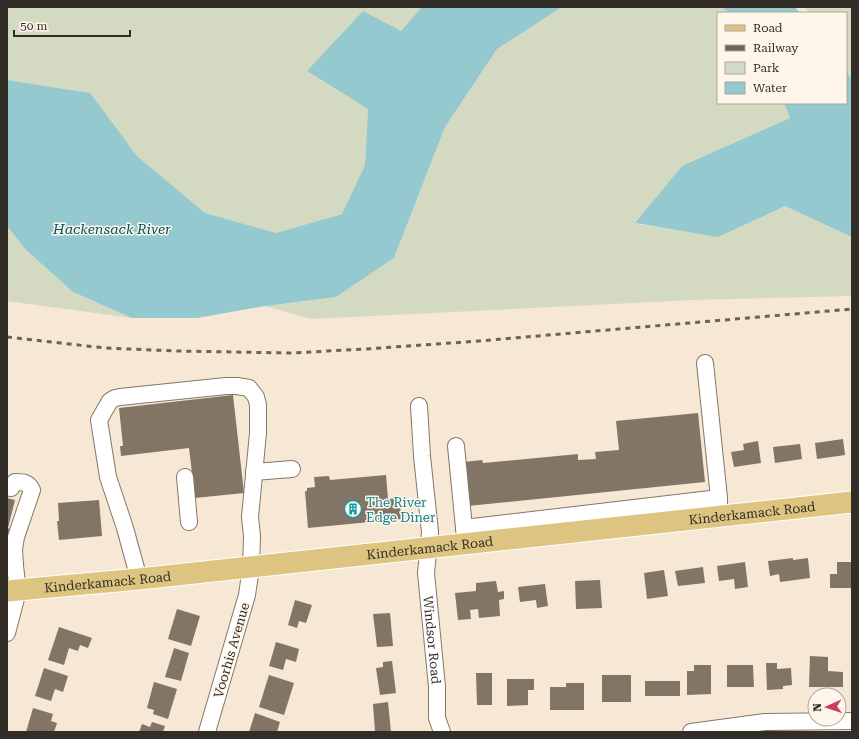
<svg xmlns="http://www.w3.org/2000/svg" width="859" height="739" viewBox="0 0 859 739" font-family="'Roboto Serif',serif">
	<rect width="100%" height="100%" fill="#f7e8d6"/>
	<path fill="#d4dac1" d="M 7,7 L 422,7 L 401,31 L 307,71 L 368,109 L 365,165 L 342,214 L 276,233 L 205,213 L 137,156 L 89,93 L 7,80 Z
		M 562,7 L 721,7 L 730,13 L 718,13 L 718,103 L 784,103 L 790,118 L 682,166 L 636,224 L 718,236 L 785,206 L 852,237 L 852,296 L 694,300 L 311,319 L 265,306 L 336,297 L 394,258 L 445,127 L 497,49 Z
		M 805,7 L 852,7 L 852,80 L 846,71 L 846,13 L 809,13 Z
		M 7,226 L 26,250 L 73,292 L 132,318 L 7,301 Z"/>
	<path fill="#94c9cf" d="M 422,7 L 562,7 L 497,49 L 445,127 L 394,258 L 336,297 L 265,306 L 197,318 L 132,318 L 73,292 L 26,250 L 7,226 L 7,80 L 90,93 L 137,156 L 205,213 L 276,233 L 342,214 L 365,165 L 368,109 L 307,71 L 363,11 L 401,31 Z
		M 721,7 L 795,7 L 800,13 L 730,13 Z
		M 846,71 L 852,80 L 852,237 L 785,206 L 718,237 L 635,223 L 682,166 L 790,118 L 784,103 L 846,103 Z"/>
	<path fill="#827566" d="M 233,395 L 244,493 L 195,498 L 189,448 L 121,456 L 120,446 L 123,446 L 119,408 Z
		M 698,413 L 705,482 L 468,506 L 463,462 L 482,460 L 483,463 L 578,454 L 578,460 L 596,459 L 595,452 L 619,450 L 616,421 Z
		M 843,439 L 845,455 L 817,459 L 815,443 Z
		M 758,441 L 761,463 L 734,467 L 731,452 L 744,450 L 743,444 Z
		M 800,444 L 802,459 L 775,463 L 773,447 Z
		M 386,475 L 388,499 L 400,498 L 401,519 L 308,528 L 305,491 L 307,491 L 307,488 L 315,487 L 314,477 L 329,476 L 330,480 Z
		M 7,498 L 15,500 L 8,528 L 9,529 L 8,557 L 7,557 Z
		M 99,500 L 102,536 L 59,540 L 57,521 L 59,521 L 58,503 Z
		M 793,558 L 793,560 L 808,558 L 810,578 L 780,582 L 779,574 L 770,576 L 768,561 Z
		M 745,562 L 748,587 L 735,589 L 734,579 L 719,581 L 717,566 Z
		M 837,562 L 852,562 L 852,588 L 830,588 L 830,574 L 837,574 Z
		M 703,567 L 705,583 L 678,586 L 675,571 Z
		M 664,570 L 668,596 L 647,599 L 644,573 Z
		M 600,580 L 602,608 L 576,609 L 575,581 Z
		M 496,581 L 498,592 L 504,591 L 504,599 L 499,600 L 500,616 L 479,618 L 478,609 L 470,610 L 471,619 L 458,620 L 455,593 L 476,591 L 476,583 Z
		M 545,584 L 548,606 L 537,608 L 536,600 L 520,602 L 518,587 Z
		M 295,600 L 312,605 L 306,623 L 299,621 L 297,628 L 288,625 Z
		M 177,609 L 200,616 L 191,646 L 168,639 Z
		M 390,613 L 393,646 L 377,647 L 373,614 Z
		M 59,627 L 92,638 L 88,648 L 80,645 L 78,651 L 69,648 L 64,665 L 48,660 Z
		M 276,642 L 299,649 L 296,662 L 286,659 L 283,670 L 269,666 Z
		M 174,648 L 189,653 L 181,681 L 165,677 Z
		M 810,656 L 828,657 L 828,671 L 843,672 L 843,687 L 809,687 Z
		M 392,661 L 396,693 L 380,695 L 376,668 L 383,667 L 383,662 Z
		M 766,663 L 777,663 L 777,669 L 791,668 L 792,685 L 783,686 L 783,689 L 767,690 Z
		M 694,665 L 711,665 L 711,694 L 687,695 L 687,671 L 694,671 Z
		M 727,665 L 753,665 L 754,687 L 727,687 Z
		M 44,668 L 68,676 L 63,692 L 55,689 L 51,701 L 35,696 Z
		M 476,673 L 492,673 L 492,705 L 477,705 Z
		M 269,675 L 294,683 L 284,715 L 259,707 Z
		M 602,675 L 631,675 L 631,702 L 602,702 Z
		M 507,679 L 534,679 L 534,690 L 528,690 L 528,705 L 507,706 Z
		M 645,681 L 680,681 L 680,696 L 645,696 Z
		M 154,682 L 177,689 L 168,719 L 153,714 L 154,710 L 147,708 Z
		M 566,683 L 584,683 L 584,710 L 550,710 L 550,687 L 566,687 Z
		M 388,702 L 391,732 L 375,732 L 373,704 Z
		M 33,708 L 53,714 L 51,721 L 57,723 L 54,732 L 26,732 Z
		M 255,713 L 280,722 L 277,732 L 249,732 Z
		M 152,722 L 165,726 L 163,732 L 139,732 L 142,724 L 150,727 Z"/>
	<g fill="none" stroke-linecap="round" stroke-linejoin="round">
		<g stroke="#847767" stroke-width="18">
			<g id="minor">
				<path d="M 705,363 L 719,498 L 719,508"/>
				<path id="s1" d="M 419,406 L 422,456 L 430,532 L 426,573 L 437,687 L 437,718 L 442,732"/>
				<path d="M 456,446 L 465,538"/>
				<path d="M 254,472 L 292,469"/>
				<path d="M 185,477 L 189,522"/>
				<path d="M 11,488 L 15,482 C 23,482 28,482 32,490 L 16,537 L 14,549 L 15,566"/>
				<path d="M 464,528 L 719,498"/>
				<path d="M 7,566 L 15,566 L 18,591 L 7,633"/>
				<path d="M 139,579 L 125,528 L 108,477 L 99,420 L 110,401 L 115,398 L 120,397 L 226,386 L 237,386 L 249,388 L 256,397 L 258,405 L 258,433 L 250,517 L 252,536 L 251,567 L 247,595 L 207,732"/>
				<path d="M 691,732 L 765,722 L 852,721"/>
			</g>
		</g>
		<g stroke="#fff" stroke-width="23">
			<g id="major">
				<path id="s2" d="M 7,591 L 139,579 L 852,502"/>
			</g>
		</g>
		<use href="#minor" stroke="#fff" stroke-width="16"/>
		<use href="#major" stroke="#ddc480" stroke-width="21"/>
		<path stroke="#6b6259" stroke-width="3" stroke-dasharray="5 5" stroke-linecap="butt" d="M 7,337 L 105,348 L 177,351 L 291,353 L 366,349 L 479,341 L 852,309"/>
	</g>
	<defs>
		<g id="building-ring" transform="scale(0.9)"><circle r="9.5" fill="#fff6eb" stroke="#0f9aa8" stroke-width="1.5"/><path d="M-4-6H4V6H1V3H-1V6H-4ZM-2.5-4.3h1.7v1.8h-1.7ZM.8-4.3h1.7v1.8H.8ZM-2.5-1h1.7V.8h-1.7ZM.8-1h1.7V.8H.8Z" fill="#0f9aa8"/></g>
	</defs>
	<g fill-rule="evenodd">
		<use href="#building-ring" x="353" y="509"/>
	</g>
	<g text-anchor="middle" stroke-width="3" stroke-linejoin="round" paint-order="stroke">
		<g font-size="13" fill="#0d838f" stroke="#fff6eb" text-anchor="start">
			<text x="366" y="507">The River<tspan x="366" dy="15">Edge Diner</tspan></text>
		</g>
		<g font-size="13" fill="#332d27" stroke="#fff6eb">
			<text dy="5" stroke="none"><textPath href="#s2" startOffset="749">Kinderkamack Road</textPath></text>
			<text dy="5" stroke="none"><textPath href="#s2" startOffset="425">Kinderkamack Road</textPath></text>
			<text dy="5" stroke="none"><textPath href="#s2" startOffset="101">Kinderkamack Road</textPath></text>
			<text dy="5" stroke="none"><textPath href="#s1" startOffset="235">Windsor Road</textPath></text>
			<text transform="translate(231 650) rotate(-74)" y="5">Voorhis Avenue</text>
		</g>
		<g font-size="14" font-style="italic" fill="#005158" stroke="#fff6eb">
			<text x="112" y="234">Hackensack River</text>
		</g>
	</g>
	<rect width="859" height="739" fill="none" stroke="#332d27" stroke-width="16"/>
	<rect x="717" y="12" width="130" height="92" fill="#fff6eb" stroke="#ada69d"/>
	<rect x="725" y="25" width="20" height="6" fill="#ddc480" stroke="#ada69d"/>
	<text x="753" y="32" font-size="12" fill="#332d27">Road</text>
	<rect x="725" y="45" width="20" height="6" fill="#6b6259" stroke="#ada69d"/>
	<text x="753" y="52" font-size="12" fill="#332d27">Railway</text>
	<rect x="725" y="62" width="20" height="12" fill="#d4dac1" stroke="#ada69d"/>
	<text x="753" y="72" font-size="12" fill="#332d27">Park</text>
	<rect x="725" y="82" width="20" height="12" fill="#94c9cf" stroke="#ada69d"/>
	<text x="753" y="92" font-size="12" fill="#332d27">Water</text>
	<g transform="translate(827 707) rotate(267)"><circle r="19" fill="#fff6eb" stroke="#ada69d"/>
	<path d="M0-3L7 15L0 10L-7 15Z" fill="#cc3d61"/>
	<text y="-6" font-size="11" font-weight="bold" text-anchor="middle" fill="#332d27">N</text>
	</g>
	<path d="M14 30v6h116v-6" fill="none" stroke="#332d27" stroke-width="2"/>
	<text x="20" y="30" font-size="12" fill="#332d27" stroke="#fff6eb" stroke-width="3" paint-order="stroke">50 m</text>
</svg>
